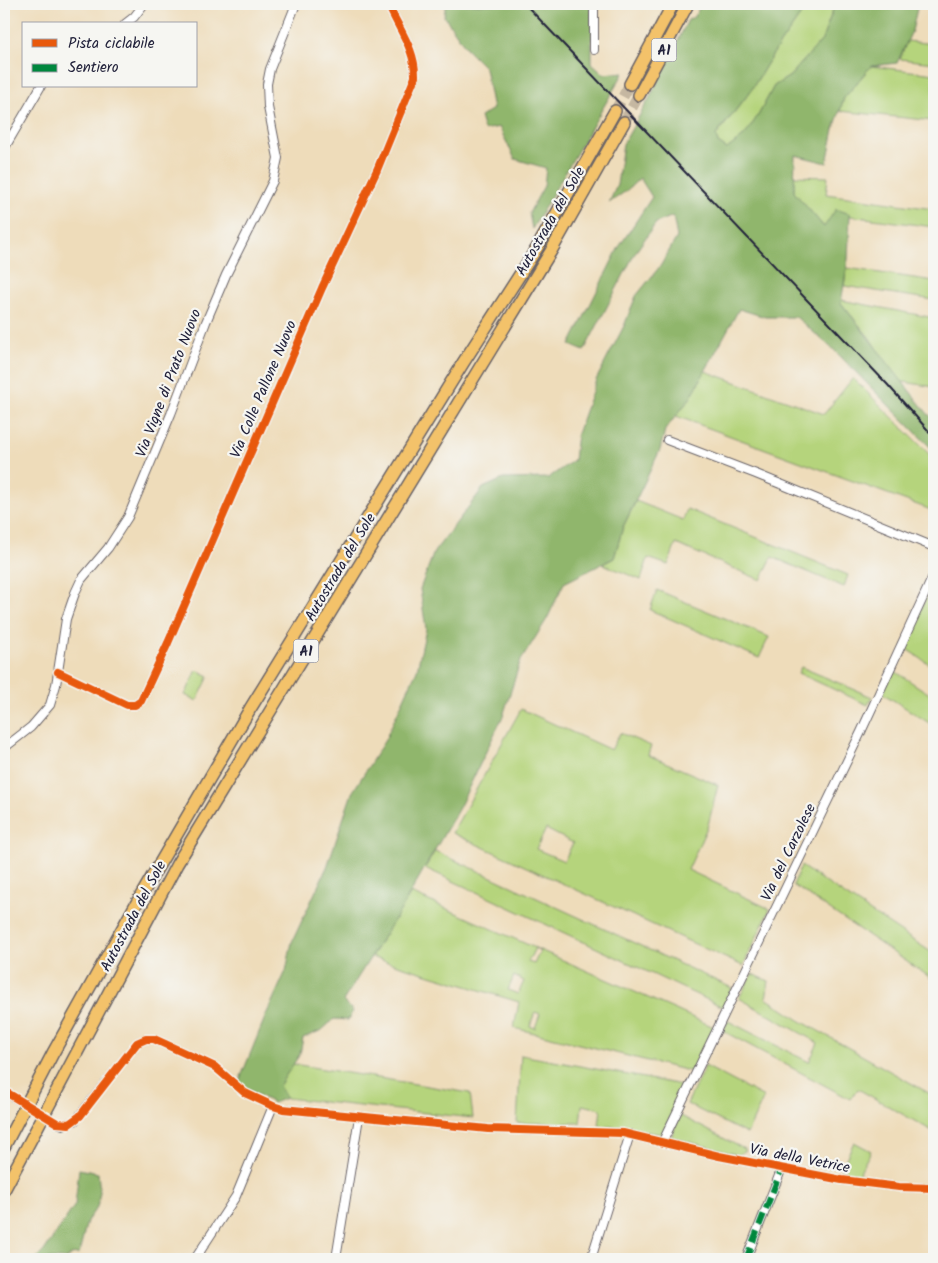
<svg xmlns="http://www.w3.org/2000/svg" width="938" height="1263" viewBox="0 0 938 1263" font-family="Kalam,sans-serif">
	<rect width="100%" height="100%" fill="#f6f6f2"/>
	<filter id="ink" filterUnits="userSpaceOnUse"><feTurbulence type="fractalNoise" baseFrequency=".02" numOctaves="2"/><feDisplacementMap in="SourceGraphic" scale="10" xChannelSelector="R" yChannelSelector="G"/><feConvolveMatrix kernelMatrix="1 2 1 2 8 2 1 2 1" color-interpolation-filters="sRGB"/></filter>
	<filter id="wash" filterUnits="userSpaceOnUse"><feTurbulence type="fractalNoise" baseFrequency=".0096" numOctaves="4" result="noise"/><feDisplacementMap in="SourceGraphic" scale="20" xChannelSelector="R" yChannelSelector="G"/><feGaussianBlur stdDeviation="1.12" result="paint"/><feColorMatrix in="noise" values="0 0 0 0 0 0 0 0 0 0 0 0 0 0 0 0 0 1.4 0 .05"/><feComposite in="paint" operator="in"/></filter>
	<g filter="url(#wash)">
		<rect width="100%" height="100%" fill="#eedcba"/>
		<path fill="#b5d47c" stroke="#6c7b5c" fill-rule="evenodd" d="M 802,4 L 835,4 L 822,40 L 790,76 L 774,86 L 759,114 L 745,135 L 727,149 L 718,143 L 716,136 L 750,92 L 773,54 L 802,13 Z
			M 907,41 L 934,44 L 934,63 L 900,59 Z
			M 871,66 L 934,74 L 934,121 L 840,111 L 844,98 Z
			M 794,176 L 828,177 L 826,194 L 934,209 L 934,227 L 850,216 L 850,214 L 825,228 L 794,192 Z
			M 847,268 L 934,281 L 934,300 L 844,286 Z
			M 841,300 L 934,318 L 934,387 L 898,381 L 869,337 L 841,303 Z
			M 705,371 L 824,414 L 853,378 L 934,459 L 934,511 L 676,416 L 691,397 Z
			M 636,501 L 683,520 L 687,509 L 848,575 L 844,587 L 772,557 L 761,580 L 676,544 L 668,565 L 648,558 L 641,580 L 603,564 L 614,558 L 623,527 Z
			M 934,581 L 934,667 L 903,647 Z
			M 657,590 L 769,637 L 759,658 L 650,610 Z
			M 801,667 L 872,697 L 868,705 L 798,673 Z
			M 197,670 L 209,676 L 197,701 L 185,695 Z
			M 893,670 L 934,697 L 934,726 L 882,693 Z
			M 521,709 L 611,750 L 620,733 L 651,746 L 648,755 L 718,785 L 708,825 L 688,870 L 770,909 L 743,966 L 452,833 ZM 546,829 L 573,843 L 564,861 L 536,849 Z
			M 435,851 L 732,988 L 723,1007 L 425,868 Z
			M 801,866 L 934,954 L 934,980 L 793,885 Z
			M 411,893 L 714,1027 L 693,1072 L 514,1028 L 519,1002 L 371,957 ZM 535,948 L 540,951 L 534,964 L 528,962 ZM 514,976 L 524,981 L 518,994 L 508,990 ZM 535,1012 L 540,1014 L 535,1028 L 530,1026 Z
			M 752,974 L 769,981 L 766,998 L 799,1020 L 934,1096 L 934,1132 L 858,1089 L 850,1099 L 723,1031 L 728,1021 L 809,1062 L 818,1043 L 739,998 Z
			M 521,1055 L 687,1086 L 662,1134 L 599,1125 L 601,1109 L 582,1105 L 580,1123 L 517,1123 Z
			M 293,1064 L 470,1093 L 473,1118 L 286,1098 L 279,1086 Z
			M 705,1066 L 764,1097 L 747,1134 L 687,1104 Z
			M 680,1116 L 681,1116 L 746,1150 L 738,1155 L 671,1137 Z
			M 854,1142 L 871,1151 L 857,1177 L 838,1175 Z"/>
		<path fill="#90b66c" stroke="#596c54" d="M 446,4 L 592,4 L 592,63 L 604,74 L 624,72 L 532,229 L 529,213 L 544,186 L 546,168 L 515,159 L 499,127 L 484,130 L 480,117 L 493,109 L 485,68 L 469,52 L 444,16 Z
			M 701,4 L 802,4 L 802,13 L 773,54 L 750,92 L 716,135 L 718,143 L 727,149 L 745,135 L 759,114 L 774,86 L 790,76 L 822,40 L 835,4 L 918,4 L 912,31 L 897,63 L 871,66 L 844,98 L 834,129 L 827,163 L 795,155 L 794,192 L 824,227 L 836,209 L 850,214 L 848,259 L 841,303 C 870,339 898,377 928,414 L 934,419 L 934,451 L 834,350 L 796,317 L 765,317 L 739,309 L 691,397 L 665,430 L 660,450 L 623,527 L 614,558 L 564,583 L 547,619 L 520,662 L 503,716 L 460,806 L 400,911 L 343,1001 L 353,1011 L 348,1020 L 334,1019 L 322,1030 L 303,1038 L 300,1054 L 279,1086 L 286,1098 L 273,1103 L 238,1084 L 266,1015 L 286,971 L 292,942 L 327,867 L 352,793 L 385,740 L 417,670 L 426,629 L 420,589 L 434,552 L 483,488 L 503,479 L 548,478 L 574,460 L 577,434 L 596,380 L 624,326 L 636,296 L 661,265 L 677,237 L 673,216 L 656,223 L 635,253 L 584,351 L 570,345 L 619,247 L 652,197 L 640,178 L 626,191 L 609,203 L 617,185 L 623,144 L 649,99 L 688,20 L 695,16 Z
			M 79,1169 L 98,1173 L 100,1192 L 97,1207 L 87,1221 L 79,1254 L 71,1255 L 66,1259 L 36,1259 L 44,1251 L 75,1205 Z"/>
	</g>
	<g filter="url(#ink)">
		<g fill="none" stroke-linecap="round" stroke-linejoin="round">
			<path stroke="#c5b7a1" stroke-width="11" stroke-dasharray="11 5.5" stroke-linecap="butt" d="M 615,111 L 630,84
				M 624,122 L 639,95"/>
			<g stroke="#696367" stroke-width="10">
				<path id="minor" d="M 125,24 L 134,17 L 144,4
					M 594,50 L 594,4
					M 4,149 L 41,86
					M 667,440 L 756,474 L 934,547
					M 58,672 L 127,705 L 135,705 L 141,701 L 168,643 L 322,288 L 377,170 L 415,77 C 416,50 398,28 388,4
					M 4,748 L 31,727 L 50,705 L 56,685 L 66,619 L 75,593 L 81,580 L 108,548 L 128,517 L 171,414 L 206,322 L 226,275 L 273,181 L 278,158 L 268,107 L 267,84 L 270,69 L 296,4
					M 57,1123 L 63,1125 L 75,1121 L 137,1043 L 146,1039 L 154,1039 L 215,1067 L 245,1093 L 273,1106 L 283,1109 L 488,1129 L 623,1133 L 719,1156 L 842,1180 L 899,1187 L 934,1188
					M 663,1141 L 861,732 L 934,574
					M 195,1259 L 236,1196 L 273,1106
					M 336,1259 L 359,1117
					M 591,1259 L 630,1134
					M 746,1259 L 782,1168"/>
			</g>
			<g stroke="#696367" stroke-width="14">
				<path id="highway" d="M 630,84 L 673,4
					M 639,95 L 688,4
					M 4,1147 L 53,1053 L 135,906 L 250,709 L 463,363 L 537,248 L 615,111
					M 4,1190 L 177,864 L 551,251 L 624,122"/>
			</g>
			<use href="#minor" stroke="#fff" stroke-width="8"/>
			<use href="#highway" stroke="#f3c26a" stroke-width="11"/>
			<path stroke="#22223b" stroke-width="2" d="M 525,4 L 887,384 L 934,437"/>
			<g stroke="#696367" stroke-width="10" stroke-linecap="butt">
				<path id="minor-bridge" d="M 8,1094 L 57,1123"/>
			</g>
			<use href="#minor-bridge" stroke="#fff" stroke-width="8"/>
			<path stroke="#00873e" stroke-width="6" stroke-dasharray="12 6" stroke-linecap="butt" d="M 746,1259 L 782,1168"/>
			<g stroke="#f6f6f2" stroke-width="11">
				<path id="cycleway" d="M 58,672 L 127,705 L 135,705 L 141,701 L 168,643 L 322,288 L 377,170 L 415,77 C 416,50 398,28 388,4
					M 4,1091 L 57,1123 L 69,1124 L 80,1116 L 137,1043 L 146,1039 L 154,1039 L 215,1067 L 245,1093 L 273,1106 L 283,1109 L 488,1129 L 623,1133 L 719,1156 L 842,1180 L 899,1187 L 934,1188"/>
			</g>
			<use href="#cycleway" stroke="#e8590c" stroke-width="8"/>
		</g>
	</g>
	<g text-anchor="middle" stroke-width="4.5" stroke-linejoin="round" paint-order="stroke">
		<g fill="#f6f6f2" stroke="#626272" stroke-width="1">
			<rect x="651.5" y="38.5" width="25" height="23" rx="4"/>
			<rect x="293.5" y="639.5" width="25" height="23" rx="4"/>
		</g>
		<g font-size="14" font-weight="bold" fill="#22223b">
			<text x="664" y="55">A1</text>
			<text x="306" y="656">A1</text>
		</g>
		<g font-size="15" fill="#22223b" stroke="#f6f6f2">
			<text transform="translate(550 221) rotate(-60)" y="5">Autostrada del Sole</text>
			<text transform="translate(168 383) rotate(-69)" y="5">Via Vigne di Prato Nuovo</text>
			<text transform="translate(263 389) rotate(-67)" y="5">Via Colle Pallone Nuovo</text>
			<text transform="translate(340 567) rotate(-59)" y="5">Autostrada del Sole</text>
			<text transform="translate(788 852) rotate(-64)" y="5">Via del Carzolese</text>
			<text transform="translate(133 916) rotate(-62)" y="5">Autostrada del Sole</text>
			<text transform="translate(800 1158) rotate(11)" y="5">Via della Vetrice</text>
		</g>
	</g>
	<rect width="938" height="1263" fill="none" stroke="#f6f6f2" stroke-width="20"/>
	<rect x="22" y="22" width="175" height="65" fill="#f6f6f2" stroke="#a1a1a9"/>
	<rect x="32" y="39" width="25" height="8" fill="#e8590c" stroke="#a1a1a9"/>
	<text x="68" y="48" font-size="15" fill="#22223b">Pista ciclabile</text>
	<rect x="32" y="64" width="25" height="8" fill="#00873e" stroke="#a1a1a9"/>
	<text x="68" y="72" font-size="15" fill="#22223b">Sentiero</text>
</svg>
